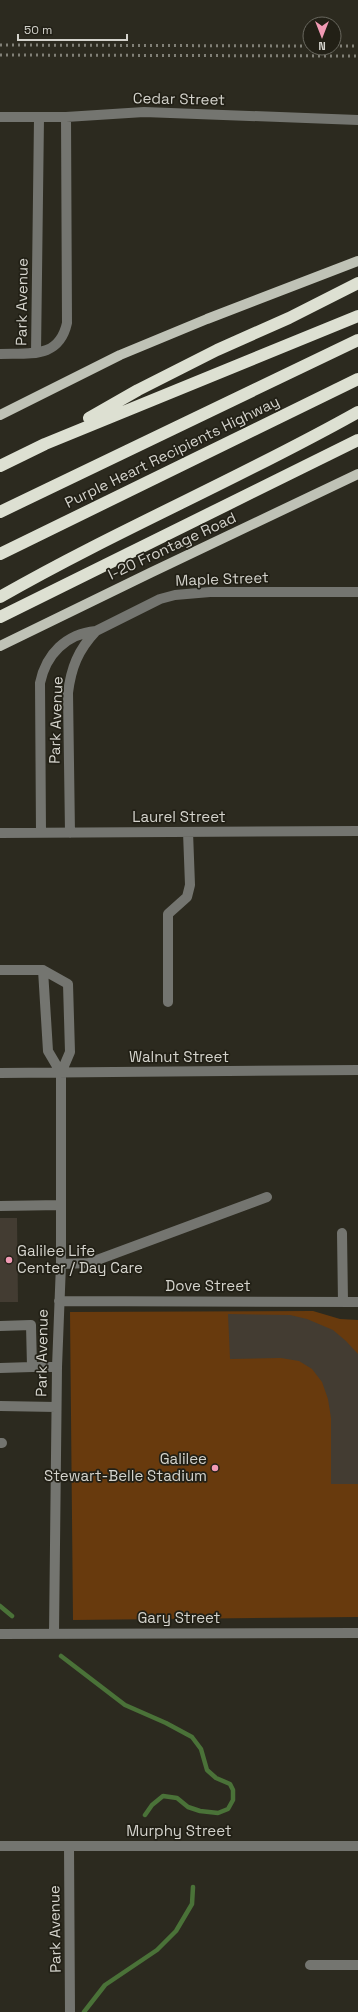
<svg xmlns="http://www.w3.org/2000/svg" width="358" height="2012" viewBox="0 0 358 2012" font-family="'Space Grotesk',sans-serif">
	<rect width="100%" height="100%" fill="#2c2a1f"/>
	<path fill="#683a0d" d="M 313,1311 L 340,1319 L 358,1320 L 358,1617 L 73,1620 L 70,1312 Z"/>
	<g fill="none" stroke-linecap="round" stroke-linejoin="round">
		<path stroke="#4a7238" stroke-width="4.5" d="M 0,1606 L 12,1616
			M 61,1656 L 125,1705 L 166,1723 L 192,1737 L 201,1749 L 207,1770 L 216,1778 L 230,1784 L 233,1790 L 233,1800 L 228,1809 L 218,1813 L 200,1811 L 188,1807 L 177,1798 L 163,1796 L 152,1805 L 145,1815
			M 84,2012 L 105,1985 L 157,1950 L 176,1931 L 192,1904 L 193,1887"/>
	</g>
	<path fill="#433c32" d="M 0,1218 L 17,1218 L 18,1302 L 0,1302 Z
		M 228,1314 L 290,1315 L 307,1319 L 333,1330 L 346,1341 L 358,1354 L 358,1484 L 331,1484 L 331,1418 L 328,1399 L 322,1382 L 312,1369 L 299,1361 L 281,1358 L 230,1359 Z"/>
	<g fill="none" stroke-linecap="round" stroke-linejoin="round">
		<path stroke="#747570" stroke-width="10" d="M 0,117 L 66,117 L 144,112 L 358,120
			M 36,353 L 39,118
			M 0,354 C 30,353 59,359 67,323 L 66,117
			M 0,833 L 358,831
			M 41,833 L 40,683 C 46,654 66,634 96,631 L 160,599 L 175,595 L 210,592 L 358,592
			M 70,833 L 68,693 C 71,668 78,650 96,631
			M 0,970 L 43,970 L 68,984 L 70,1052 L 61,1073 L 61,1264 L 57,1367 L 54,1634
			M 43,970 L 48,1051 L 61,1073
			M 168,1002 L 168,914 L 187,897 L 190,885 L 188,832
			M 0,1073 L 358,1070
			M 0,1206 L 61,1205
			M 342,1233 L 343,1302
			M 61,1264 L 89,1263 L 267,1197
			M 59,1301 L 358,1302
			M 0,1326 L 31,1325 L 32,1367 L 57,1367
			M 0,1368 L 32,1367
			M 0,1406 L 56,1407
			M 0,1443 L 2,1443
			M 0,1634 L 358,1633
			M 0,1846 L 358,1846
			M 69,1846 L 70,2012
			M 310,1965 L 358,1965"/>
		<path stroke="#bfc2b6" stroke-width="10" d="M 0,415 L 120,355 L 207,319 L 358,261
			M 0,646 L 150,573 L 358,474"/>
		<path stroke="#dde0d2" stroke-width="12" d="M 89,418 L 138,390 L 217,350 L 289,318 L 358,283
			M 0,466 L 45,444 L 358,316
			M 0,512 L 358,340
			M 0,554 L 358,379
			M 0,597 C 117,530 241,478 358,412
			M 0,617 L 358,440"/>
		<path stroke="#818077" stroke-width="3" stroke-dasharray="2 4" stroke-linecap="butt" d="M 0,45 L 310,46
			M 334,46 L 358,46
			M 0,55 L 358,56"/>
	</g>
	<g fill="#f19ab4" stroke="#222016" stroke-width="1.5">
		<circle cx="9" cy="1260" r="4"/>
		<circle cx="215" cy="1468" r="4"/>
	</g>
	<g text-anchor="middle" stroke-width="3.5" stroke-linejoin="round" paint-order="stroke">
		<g font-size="15" fill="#d4d3cc" stroke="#222016">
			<text transform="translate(179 99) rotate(1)" y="5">Cedar Street</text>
			<text transform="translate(22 302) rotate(-89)" y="5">Park Avenue</text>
			<text transform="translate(172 452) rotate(-26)" y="5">Purple Heart Recipients Highway</text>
			<text transform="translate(172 546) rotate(-25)" y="5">I-20 Frontage Road</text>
			<text transform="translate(222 579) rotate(-2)" y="5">Maple Street</text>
			<text transform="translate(56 720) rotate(-88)" y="5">Park Avenue</text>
			<text x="179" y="822">Laurel Street</text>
			<text x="179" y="1062">Walnut Street</text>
			<text x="208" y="1291">Dove Street</text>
			<text transform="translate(42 1353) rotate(-89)" y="5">Park Avenue</text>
			<text x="179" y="1623">Gary Street</text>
			<text x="179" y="1836">Murphy Street</text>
			<text transform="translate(55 1929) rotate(-91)" y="5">Park Avenue</text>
		</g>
		<g font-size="15" fill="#d4d3cc" stroke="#222016" text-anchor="start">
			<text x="17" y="1256">Galilee Life<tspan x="17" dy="17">Center / Day Care</tspan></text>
			<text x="207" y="1464" text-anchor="end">Galilee<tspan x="207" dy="17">Stewart-Belle Stadium</tspan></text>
		</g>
	</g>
	<g transform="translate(322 36) rotate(180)"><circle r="19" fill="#222016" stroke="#69685f"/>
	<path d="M0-3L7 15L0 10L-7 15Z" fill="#f19ab4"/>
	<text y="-6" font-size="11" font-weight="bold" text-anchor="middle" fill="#d4d3cc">N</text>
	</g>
	<path d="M18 34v6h109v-6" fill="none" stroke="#d4d3cc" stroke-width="2"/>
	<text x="24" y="34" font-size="12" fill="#d4d3cc" stroke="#222016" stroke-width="3" paint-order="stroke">50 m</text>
</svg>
